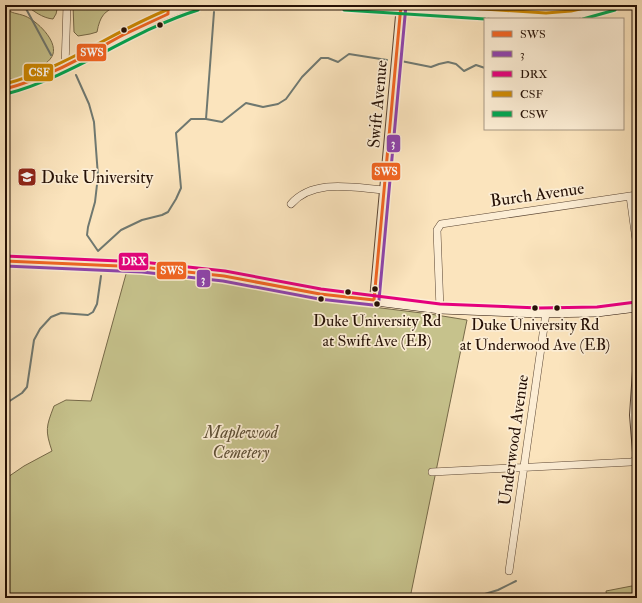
<svg xmlns="http://www.w3.org/2000/svg" width="642" height="603" viewBox="0 0 642 603" font-family="'IM FELL Double Pica',serif">
	<rect width="100%" height="100%" fill="#fbe4bd"/>
	<filter id="stains"><feTurbulence type="fractalNoise" baseFrequency=".005" numOctaves="4"/><feColorMatrix values="0 0 0 0 .2 0 0 0 0 .09 0 0 0 0 .02 0 0 0 .5 -.17"/></filter>
	<radialGradient id="worn" r=".72"><stop offset=".6" stop-color="#630" stop-opacity="0"/><stop offset="1" stop-color="#630" stop-opacity=".3"/></radialGradient>
	<path fill="#c6c28c" stroke="#766948" d="M 25,5 L 58,5 L 56,14 L 53,19 C 42,18 34,11 25,5 Z
		M 73,5 L 119,5 C 104,11 100,16 97,32 L 90,34 L 78,36 L 74,32 Z
		M 5,8 C 12,14 17,13 25,16 C 37,21 57,40 53,54 C 51,61 41,67 35,71 C 27,75 14,81 5,79 Z
		M 130,271 L 223,280 L 381,308 L 430,314 L 467,320 L 410,598 L 5,598 L 5,479 L 24,466 L 52,451 C 45,430 46,427 54,406 L 66,400 L 91,401 L 126,274 Z
		M 637,585 L 637,598 L 607,598 L 606,591 Z"/>
	<g fill="none" stroke-linecap="round" stroke-linejoin="round">
		<path stroke="#6f7870" stroke-width="2" d="M 24,5 L 51,55
			M 401,61 L 431,67 L 439,64 L 448,62 L 456,64 L 464,71 L 476,65 L 485,68
			M 76,75 L 89,104 L 94,122 L 98,176 L 95,202 L 88,227 L 87,235 L 98,251 L 121,230 L 142,220 L 162,215 L 168,212 L 176,199 L 181,188 L 176,133 L 191,119 L 206,119 L 214,12
			M 206,119 L 222,122 L 246,103 L 263,107 L 278,104 L 286,99 L 302,77 L 321,58 L 328,58 L 338,62 L 349,54 L 387,60
			M 5,404 L 22,393 L 27,387 L 34,340 L 40,329 L 51,317 L 61,313 L 88,315 L 93,312 L 97,304 L 101,276
			M 475,598 L 478,596 L 498,590 L 516,581"/>
		<g stroke="#5a4533" stroke-width="8">
			<path id="minor" d="M 344,5 L 546,18 C 570,17 591,14 613,5
				M 65,67 L 67,5
				M 5,89 C 30,83 53,73 77,61 C 116,41 153,17 196,5
				M 630,196 L 637,247
				M 291,204 C 314,178 354,188 385,190
				M 440,309 L 437,230 L 441,224 L 637,195
				M 432,472 L 631,462 L 637,460
				M 509,571 L 546,313"/>
		</g>
		<g stroke="#5a4533" stroke-width="10">
			<path id="tertiary" d="M 374,300 L 401,5
				M 637,371 L 634,415 L 637,452"/>
		</g>
		<g stroke="#251005" stroke-width="10">
			<path id="secondary" d="M 5,261 L 142,267 L 224,276 L 320,294 L 440,309 L 539,313 L 597,312 L 637,307"/>
		</g>
		<use href="#minor" stroke="#fcedd4" stroke-width="7"/>
		<use href="#tertiary" stroke="#fcedd4" stroke-width="8"/>
		<use href="#secondary" stroke="#fcedd4" stroke-width="9"/>
		<g stroke="#fcedd4" stroke-width="6">
			<path id="bus-1" d="M 5,89 C 48,78 84,56 123,35 C 138,28 153,21 168,14 L 168,5
				M 5,261 L 142,267 L 224,276 L 320,294 L 374,300 L 401,5"/>
		</g>
		<g stroke="#fcedd4" stroke-width="6">
			<path id="bus-2" d="M 5,266 L 142,272 L 223,281 L 319,299 L 373,305 L 377,304 L 379,300 L 406,5"/>
		</g>
		<g stroke="#fcedd4" stroke-width="6">
			<path id="bus-3" d="M 5,256 L 142,262 L 225,271 L 321,289 L 440,304 L 539,308 L 597,307 L 636,302"/>
		</g>
		<g stroke="#fcedd4" stroke-width="6">
			<path id="bus-4" d="M 422,5 L 546,13 L 571,11 L 598,5
				M 5,84 C 68,67 119,27 179,5"/>
		</g>
		<g stroke="#fcedd4" stroke-width="6">
			<path id="bus-5" d="M 344,10 L 485,19
				M 583,19 L 615,10
				M 6,94 C 74,76 131,31 198,10"/>
		</g>
		<use href="#bus-1" stroke="#f26522" stroke-width="3"/>
		<use href="#bus-2" stroke="#8e44ad" stroke-width="3"/>
		<use href="#bus-3" stroke="#e5007d" stroke-width="3"/>
		<use href="#bus-4" stroke="#cd8801" stroke-width="3"/>
		<use href="#bus-5" stroke="#00a651" stroke-width="3"/>
	</g>
	<defs>
		<g id="university-square" transform="scale(1)"><rect x="-9" y="-9" width="18" height="18" rx="4" fill="#8f2418" stroke="#fcedd4"/><path d="M0-5L7-2L0 1L-7-2ZM-4 1L0 2.5L4 1V4Q0 6-4 4Z" fill="#fff"/></g>
	</defs>
	<g fill-rule="evenodd">
		<use href="#university-square" x="27" y="177"/>
	</g>
	<g fill="#251005" stroke="#fcedd4" stroke-width="1.5">
		<circle cx="160" cy="25" r="3.5"/>
		<circle cx="124" cy="30" r="3.5"/>
		<circle cx="375" cy="289" r="3.5"/>
		<circle cx="348" cy="292" r="3.5"/>
		<circle cx="321" cy="299" r="3.5"/>
		<circle cx="377" cy="304" r="3.5"/>
		<circle cx="535" cy="308" r="3.5"/>
		<circle cx="557" cy="308" r="3.5"/>
	</g>
	<g text-anchor="middle" stroke-width="3.5" stroke-linejoin="round" paint-order="stroke">
		<g font-size="16" fill="#251005" stroke="#fcedd4">
			<text x="377" y="326">Duke University Rd<tspan x="377" dy="20">at Swift Ave (EB)</tspan></text>
			<text x="535" y="330">Duke University Rd<tspan x="535" dy="20">at Underwood Ave (EB)</tspan></text>
		</g>
		<g font-size="17" fill="#251005" stroke="#fcedd4">
			<text transform="translate(377 104) rotate(-85)" y="6">Swift Avenue</text>
			<text transform="translate(537 194) rotate(-8)" y="6">Burch Avenue</text>
			<text transform="translate(513 440) rotate(-82)" y="6">Underwood Avenue</text>
		</g>
		<g font-size="17" fill="#251005" stroke="#fcedd4" text-anchor="start">
			<text x="41" y="183">Duke University</text>
		</g>
		<g font-size="17" font-style="italic" fill="#5d4e34" stroke="#fcedd4">
			<text x="241" y="438">Maplewood<tspan x="241" dy="20">Cemetery</tspan></text>
		</g>
	</g>
	<g stroke="#fcedd4" stroke-width="1.5">
		<rect x="76" y="43" width="31" height="19" rx="4" fill="#f26522"/>
		<rect x="23" y="63" width="31" height="19" rx="4" fill="#cd8801"/>
		<rect x="386" y="134" width="15" height="19" rx="4" fill="#8e44ad"/>
		<rect x="371" y="162" width="30" height="19" rx="4" fill="#f26522"/>
		<rect x="118" y="252" width="31" height="19" rx="4" fill="#e5007d"/>
		<rect x="156" y="261" width="31" height="19" rx="4" fill="#f26522"/>
		<rect x="196" y="269" width="15" height="19" rx="4" fill="#8e44ad"/>
	</g>
	<g font-size="11" text-anchor="middle" font-weight="bold" fill="#fff">
		<text x="92" y="56">SWS</text>
		<text x="39" y="76">CSF</text>
		<text x="393" y="147">3</text>
		<text x="386" y="175">SWS</text>
		<text x="134" y="265">DRX</text>
		<text x="172" y="274">SWS</text>
		<text x="203" y="283">3</text>
	</g>
	<rect width="642" height="603" fill="none" stroke="#fbe4bd" stroke-width="20"/>
	<rect x="6" y="6" width="630" height="591" fill="none" stroke="#251005" stroke-width="2"/>
	<rect x="10" y="10" width="622" height="583" fill="none" stroke="#251005"/>
	<rect x="484" y="18" width="140" height="112" fill="#fcedd4" stroke="#a69581"/>
	<rect x="492" y="31" width="20" height="6" fill="#f26522" stroke="#a69581"/>
	<text x="520" y="38" font-size="12" fill="#251005">SWS</text>
	<rect x="492" y="51" width="20" height="6" fill="#8e44ad" stroke="#a69581"/>
	<text x="520" y="58" font-size="12" fill="#251005">3</text>
	<rect x="492" y="71" width="20" height="6" fill="#e5007d" stroke="#a69581"/>
	<text x="520" y="78" font-size="12" fill="#251005">DRX</text>
	<rect x="492" y="91" width="20" height="6" fill="#cd8801" stroke="#a69581"/>
	<text x="520" y="98" font-size="12" fill="#251005">CSF</text>
	<rect x="492" y="111" width="20" height="6" fill="#00a651" stroke="#a69581"/>
	<text x="520" y="118" font-size="12" fill="#251005">CSW</text>
	<rect width="100%" height="100%" filter="url(#stains)"/>
	<rect width="100%" height="100%" fill="url(#worn)"/>
</svg>
